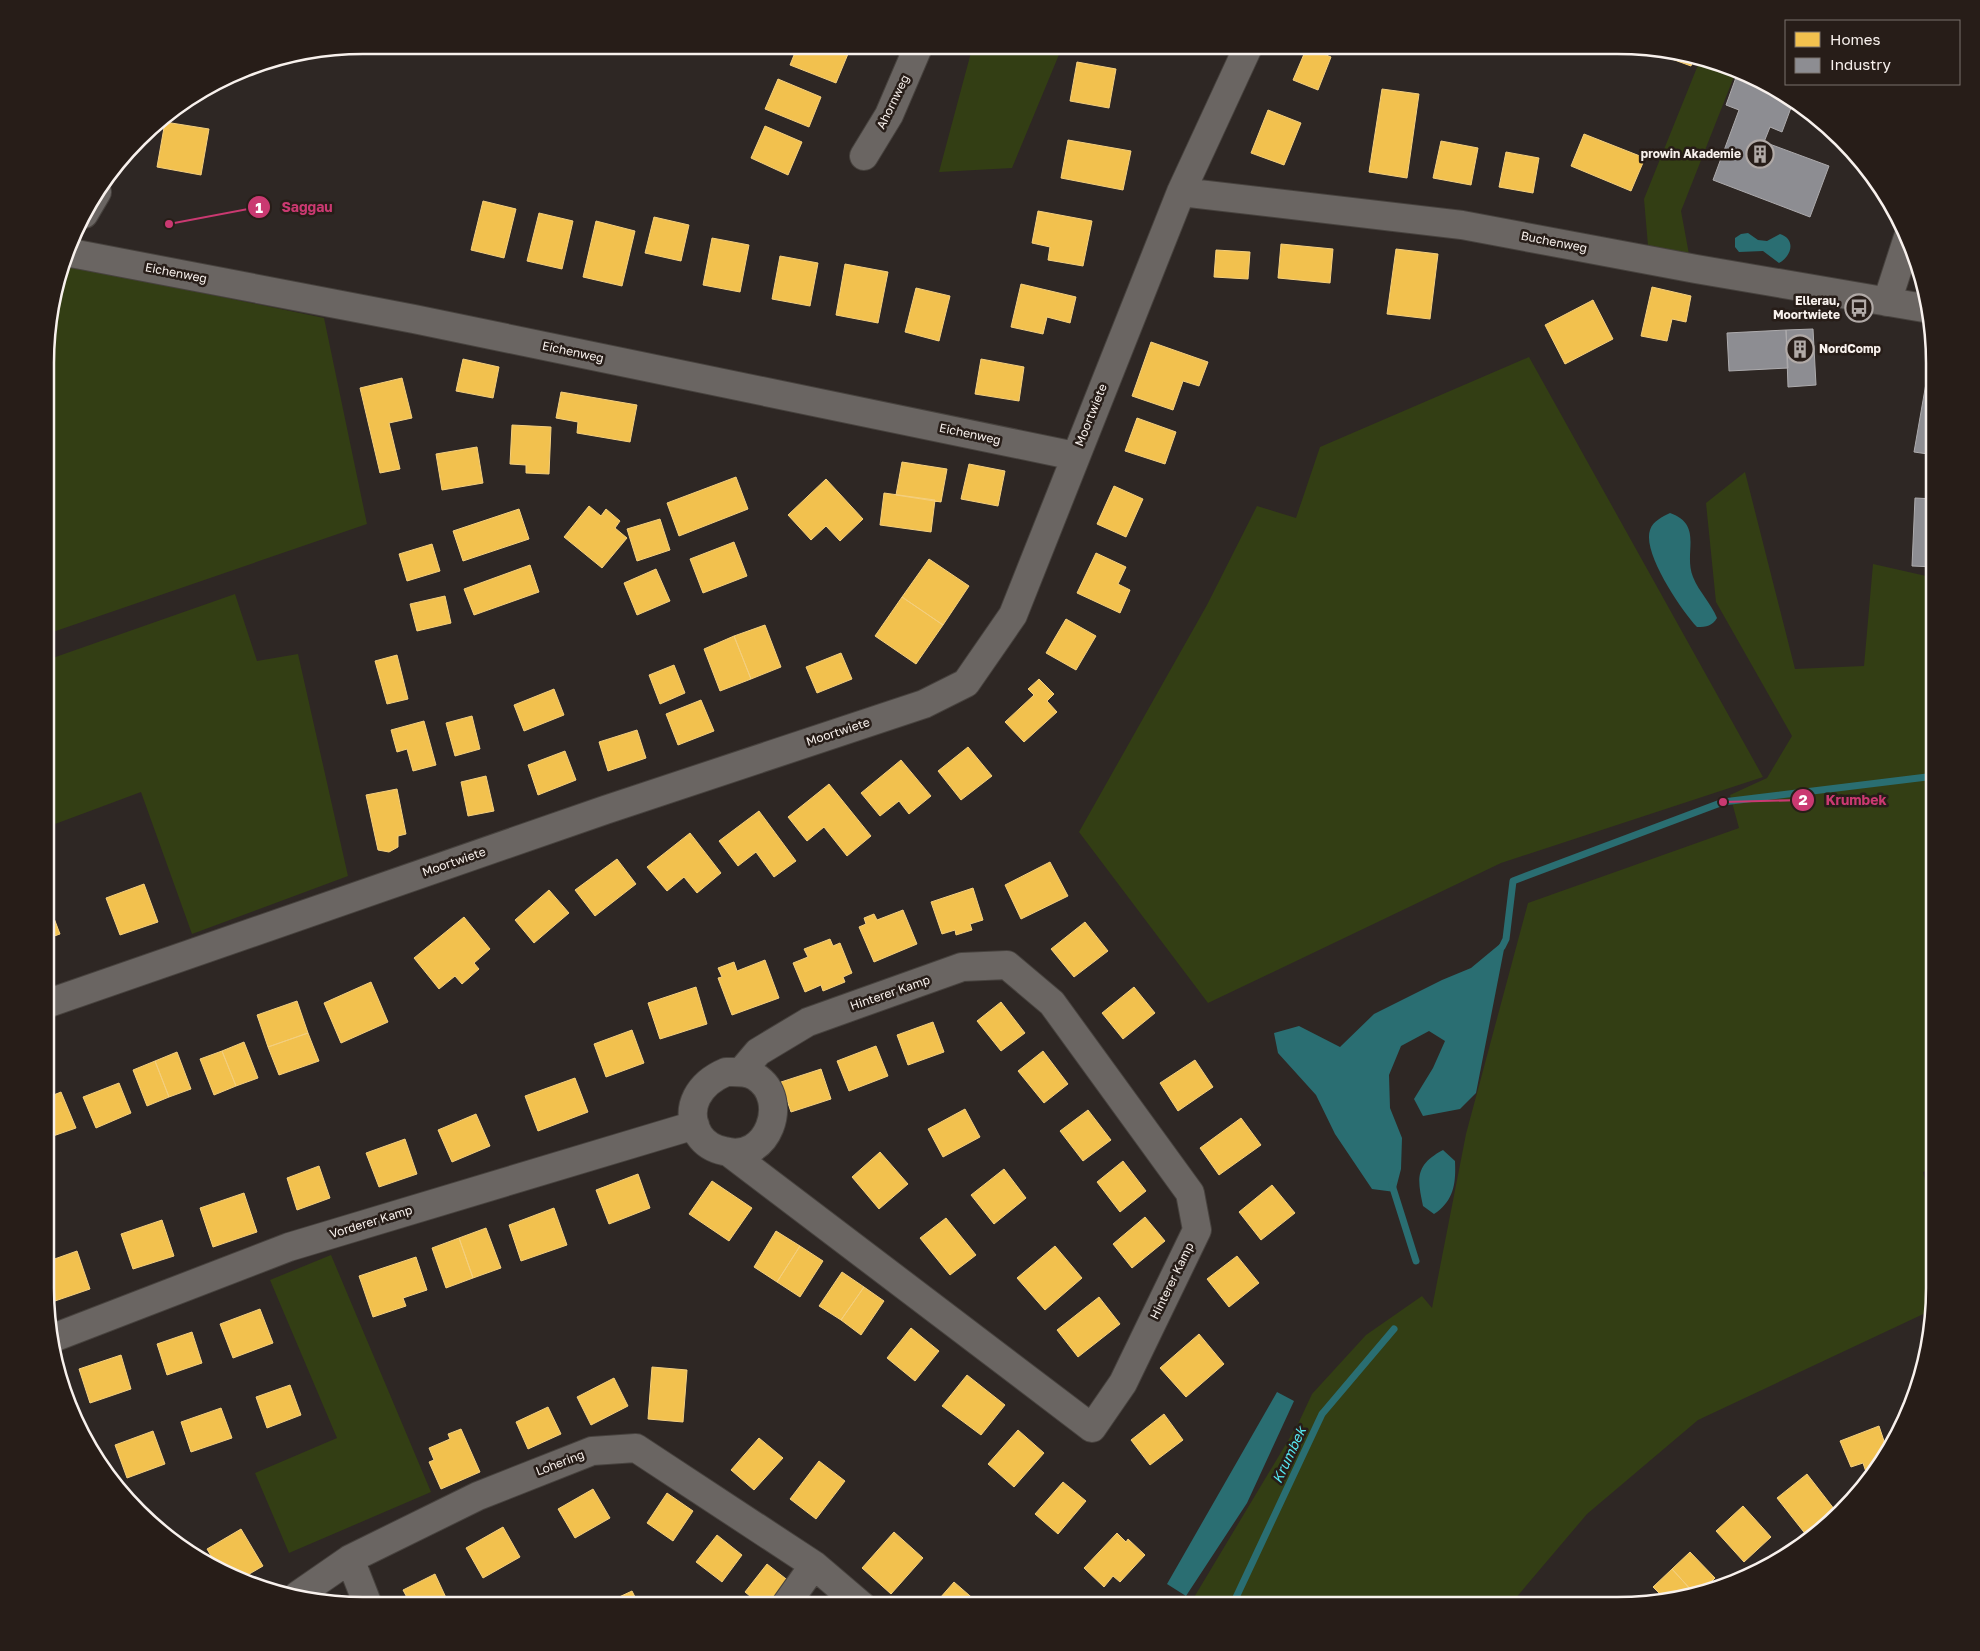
<svg xmlns="http://www.w3.org/2000/svg" width="1980" height="1651" viewBox="0 0 1980 1651" font-family="'Golos Text',sans-serif">
	<rect width="100%" height="100%" fill="#2e2724"/>
	<path fill="#333e14" d="M 973,45 L 1063,45 L 1012,168 L 939,172 Z
		M 1700,60 L 1737,69 L 1681,211 L 1691,265 L 1649,257 L 1644,199 Z
		M 67,265 L 324,318 L 367,524 L 47,634 L 48,321 Z
		M 1529,357 L 1763,777 L 1501,863 L 1208,1003 L 1079,832 L 1207,605 L 1257,506 L 1296,518 L 1320,447 Z
		M 1745,472 L 1795,669 L 1864,666 L 1873,564 L 1935,578 L 1934,1169 L 1923,1172 L 1934,1216 L 1934,1309 L 1698,1420 L 1587,1514 L 1509,1606 L 1165,1606 L 1193,1599 L 1298,1424 L 1312,1394 L 1366,1335 L 1422,1296 L 1432,1308 L 1466,1134 L 1528,903 L 1739,828 L 1730,795 L 1767,778 L 1792,736 L 1716,602 L 1706,503 Z
		M 235,594 L 257,661 L 298,654 L 348,876 L 192,934 L 141,792 L 47,827 L 47,660 Z
		M 331,1255 L 431,1492 L 289,1553 L 255,1473 L 337,1438 L 270,1280 Z"/>
	<path fill="#2a6e72" d="M 1748,233 L 1758,240 L 1767,241 L 1780,234 C 1796,239 1792,256 1779,263 L 1763,251 L 1739,252 L 1735,247 L 1735,238 L 1741,234 Z
		M 1670,513 C 1704,525 1683,553 1693,577 C 1699,592 1711,603 1717,618 C 1712,626 1707,627 1697,627 C 1682,611 1642,553 1650,530 C 1653,521 1662,517 1670,513 Z
		M 1506,939 L 1476,1093 L 1460,1109 L 1423,1116 L 1414,1099 L 1433,1068 L 1445,1041 L 1429,1031 L 1401,1046 L 1389,1075 L 1390,1108 L 1402,1138 L 1401,1169 L 1395,1192 L 1372,1189 L 1335,1134 L 1316,1095 L 1278,1053 L 1274,1033 L 1299,1026 L 1340,1047 L 1374,1014 L 1442,980 L 1471,968 Z
		M 1443,1150 L 1455,1161 C 1456,1183 1454,1201 1434,1214 L 1423,1206 C 1417,1178 1415,1165 1443,1150 Z
		M 1277,1392 L 1294,1401 L 1247,1503 L 1186,1596 L 1167,1584 Z"/>
	<path fill="#f2c14e" stroke="#f4cf7e" d="M 798,45 L 841,45 L 850,49 L 836,83 L 790,65 Z
		M 1636,46 L 1638,46 L 1693,59 L 1691,66 Z
		M 1307,47 L 1331,57 L 1318,90 L 1293,80 Z
		M 1077,62 L 1116,69 L 1109,108 L 1070,101 Z
		M 778,79 L 821,97 L 809,127 L 765,109 Z
		M 1382,89 L 1419,94 L 1407,178 L 1369,172 Z
		M 1268,110 L 1301,123 L 1284,165 L 1251,153 Z
		M 165,122 L 209,129 L 201,175 L 157,167 Z
		M 765,126 L 802,142 L 788,175 L 751,158 Z
		M 1584,134 L 1645,158 L 1631,191 L 1571,166 Z
		M 1068,140 L 1131,151 L 1123,190 L 1061,178 Z
		M 1441,141 L 1478,148 L 1471,185 L 1433,178 Z
		M 1506,152 L 1539,158 L 1533,193 L 1499,187 Z
		M 483,201 L 516,209 L 504,258 L 471,250 Z
		M 1038,211 L 1092,221 L 1083,266 L 1048,260 L 1050,247 L 1032,243 Z
		M 539,213 L 573,221 L 562,269 L 527,261 Z
		M 654,217 L 689,225 L 681,261 L 645,253 Z
		M 596,221 L 635,231 L 622,286 L 583,277 Z
		M 712,238 L 749,245 L 740,292 L 703,285 Z
		M 1281,244 L 1333,249 L 1330,283 L 1278,278 Z
		M 1396,249 L 1438,254 L 1430,319 L 1387,314 Z
		M 1216,250 L 1250,252 L 1248,279 L 1214,277 Z
		M 780,256 L 818,263 L 810,306 L 772,299 Z
		M 845,264 L 888,272 L 878,323 L 836,315 Z
		M 1021,284 L 1076,297 L 1070,323 L 1047,317 L 1043,334 L 1011,327 Z
		M 1652,287 L 1691,296 L 1686,322 L 1672,319 L 1667,341 L 1641,336 Z
		M 916,288 L 950,296 L 939,341 L 905,332 Z
		M 1593,300 L 1613,339 L 1565,364 L 1545,325 Z
		M 1151,342 L 1208,362 L 1199,386 L 1183,381 L 1173,410 L 1132,396 Z
		M 463,359 L 499,367 L 493,398 L 456,391 Z
		M 981,359 L 1024,367 L 1019,401 L 975,394 Z
		M 402,378 L 412,418 L 389,423 L 400,469 L 380,473 L 360,388 Z
		M 561,392 L 637,405 L 630,442 L 577,433 L 578,422 L 556,418 Z
		M 1137,418 L 1176,432 L 1165,464 L 1125,451 Z
		M 512,425 L 551,427 L 549,474 L 526,473 L 526,465 L 510,464 Z
		M 477,447 L 483,483 L 442,490 L 436,454 Z
		M 902,462 L 947,469 L 941,502 L 896,495 Z
		M 969,464 L 1005,471 L 998,506 L 961,499 Z
		M 736,477 L 748,509 L 679,536 L 667,503 Z
		M 826,479 L 863,519 L 840,541 L 826,526 L 811,540 L 788,515 Z
		M 1114,486 L 1143,499 L 1126,537 L 1097,524 Z
		M 884,493 L 935,500 L 931,532 L 880,525 Z
		M 589,506 L 601,516 L 606,509 L 620,521 L 615,528 L 627,538 L 602,568 L 564,537 Z
		M 519,509 L 529,539 L 463,561 L 453,531 Z
		M 660,519 L 670,550 L 637,561 L 627,529 Z
		M 734,542 L 747,576 L 703,593 L 690,559 Z
		M 432,544 L 440,571 L 407,581 L 399,554 Z
		M 1096,553 L 1126,567 L 1118,584 L 1130,590 L 1120,613 L 1077,593 Z
		M 929,559 L 969,586 L 943,625 L 902,597 Z
		M 530,565 L 539,592 L 474,615 L 464,589 Z
		M 656,569 L 670,601 L 637,615 L 624,583 Z
		M 445,596 L 451,623 L 417,631 L 410,604 Z
		M 902,597 L 943,625 L 916,664 L 875,636 Z
		M 1066,619 L 1096,636 L 1076,670 L 1046,653 Z
		M 765,625 L 781,667 L 751,679 L 734,636 Z
		M 734,636 L 751,679 L 720,691 L 704,649 Z
		M 841,653 L 852,679 L 817,693 L 806,667 Z
		M 397,655 L 408,699 L 387,704 L 375,661 Z
		M 674,665 L 685,693 L 660,704 L 649,675 Z
		M 1039,679 L 1054,694 L 1047,701 L 1057,712 L 1024,742 L 1005,722 L 1034,695 L 1028,689 Z
		M 554,689 L 564,715 L 524,731 L 514,705 Z
		M 701,700 L 714,731 L 678,745 L 666,714 Z
		M 472,716 L 480,749 L 455,756 L 446,723 Z
		M 424,721 L 436,765 L 413,771 L 407,749 L 397,752 L 391,730 Z
		M 637,730 L 646,758 L 608,771 L 599,742 Z
		M 968,747 L 992,776 L 961,800 L 938,771 Z
		M 565,751 L 576,780 L 538,795 L 528,765 Z
		M 901,760 L 931,796 L 909,814 L 899,801 L 880,816 L 861,793 Z
		M 486,776 L 494,811 L 468,816 L 461,782 Z
		M 829,784 L 871,836 L 847,856 L 824,827 L 807,841 L 788,817 Z
		M 397,789 L 406,834 L 398,836 L 398,847 L 389,852 L 378,850 L 366,795 Z
		M 759,811 L 796,861 L 774,877 L 756,852 L 738,866 L 719,841 Z
		M 690,833 L 721,873 L 697,893 L 684,877 L 667,891 L 647,867 Z
		M 617,859 L 636,884 L 595,916 L 575,890 Z
		M 1050,862 L 1068,896 L 1021,919 L 1005,885 Z
		M 144,884 L 158,922 L 120,935 L 106,898 Z
		M 973,888 L 983,920 L 970,924 L 972,930 L 956,935 L 955,930 L 942,934 L 931,902 Z
		M 549,890 L 569,913 L 534,943 L 515,920 Z
		M 47,900 L 60,934 L 46,939 Z
		M 903,910 L 917,944 L 874,962 L 859,927 L 866,924 L 864,918 L 874,914 L 877,920 Z
		M 464,917 L 490,949 L 474,963 L 479,969 L 462,984 L 455,976 L 439,989 L 414,958 Z
		M 1085,922 L 1108,951 L 1074,977 L 1051,949 Z
		M 830,939 L 833,946 L 840,943 L 852,973 L 843,977 L 845,982 L 823,991 L 821,985 L 805,992 L 793,963 L 808,957 L 804,949 Z
		M 765,960 L 779,998 L 732,1015 L 718,978 L 722,977 L 718,968 L 734,962 L 737,971 Z
		M 371,982 L 388,1022 L 341,1043 L 324,1003 Z
		M 696,987 L 707,1024 L 660,1039 L 648,1003 Z
		M 1134,987 L 1155,1013 L 1123,1039 L 1102,1013 Z
		M 297,1001 L 308,1033 L 268,1047 L 257,1015 Z
		M 1001,1002 L 1025,1033 L 1001,1051 L 977,1021 Z
		M 933,1022 L 944,1052 L 908,1065 L 897,1035 Z
		M 632,1030 L 644,1063 L 606,1077 L 594,1044 Z
		M 308,1033 L 319,1061 L 279,1075 L 268,1047 Z
		M 244,1042 L 258,1078 L 236,1086 L 222,1051 Z
		M 876,1046 L 888,1076 L 849,1091 L 837,1061 Z
		M 222,1051 L 236,1086 L 214,1095 L 200,1059 Z
		M 1043,1051 L 1068,1084 L 1044,1103 L 1018,1071 Z
		M 177,1052 L 191,1089 L 169,1097 L 155,1061 Z
		M 1195,1060 L 1213,1087 L 1178,1111 L 1160,1083 Z
		M 155,1061 L 169,1097 L 147,1106 L 133,1070 Z
		M 821,1069 L 831,1099 L 791,1112 L 781,1082 Z
		M 575,1078 L 588,1112 L 538,1131 L 525,1096 Z
		M 119,1083 L 131,1113 L 96,1128 L 83,1097 Z
		M 61,1092 L 76,1128 L 53,1136 L 46,1118 L 46,1098 Z
		M 965,1109 L 980,1137 L 943,1157 L 928,1129 Z
		M 1088,1110 L 1111,1140 L 1083,1161 L 1060,1131 Z
		M 476,1114 L 490,1146 L 452,1162 L 438,1130 Z
		M 46,1118 L 53,1136 L 46,1139 Z
		M 1241,1118 L 1261,1145 L 1219,1175 L 1200,1148 Z
		M 405,1139 L 417,1174 L 379,1187 L 366,1153 Z
		M 880,1152 L 908,1184 L 879,1209 L 852,1177 Z
		M 1123,1161 L 1146,1191 L 1120,1212 L 1097,1182 Z
		M 319,1166 L 330,1198 L 297,1210 L 287,1178 Z
		M 1004,1169 L 1026,1198 L 994,1224 L 971,1195 Z
		M 638,1174 L 650,1208 L 609,1224 L 596,1190 Z
		M 712,1181 L 752,1208 L 729,1241 L 689,1214 Z
		M 1272,1185 L 1295,1213 L 1261,1240 L 1239,1212 Z
		M 244,1193 L 257,1232 L 213,1247 L 200,1208 Z
		M 554,1208 L 567,1245 L 521,1261 L 509,1225 Z
		M 1145,1217 L 1165,1241 L 1132,1268 L 1113,1244 Z
		M 946,1218 L 976,1255 L 950,1275 L 920,1238 Z
		M 162,1220 L 174,1256 L 133,1269 L 121,1234 Z
		M 486,1228 L 501,1268 L 473,1278 L 459,1238 Z
		M 776,1231 L 800,1246 L 777,1282 L 754,1267 Z
		M 459,1238 L 473,1278 L 446,1288 L 432,1248 Z
		M 800,1246 L 823,1261 L 800,1297 L 777,1282 Z
		M 1055,1246 L 1082,1278 L 1045,1310 L 1017,1278 Z
		M 77,1251 L 90,1289 L 52,1302 L 46,1283 L 46,1262 Z
		M 1237,1256 L 1259,1283 L 1229,1307 L 1207,1279 Z
		M 416,1257 L 427,1290 L 403,1298 L 406,1306 L 373,1317 L 359,1276 Z
		M 842,1272 L 864,1287 L 841,1320 L 819,1306 Z
		M 864,1287 L 884,1301 L 861,1335 L 841,1320 Z
		M 1099,1297 L 1120,1324 L 1078,1357 L 1057,1330 Z
		M 260,1309 L 273,1343 L 233,1358 L 220,1324 Z
		M 911,1328 L 939,1351 L 915,1381 L 887,1358 Z
		M 192,1332 L 202,1363 L 167,1375 L 157,1344 Z
		M 1199,1334 L 1224,1364 L 1186,1397 L 1160,1368 Z
		M 121,1355 L 131,1389 L 90,1403 L 79,1369 Z
		M 652,1367 L 687,1370 L 683,1422 L 648,1419 Z
		M 967,1375 L 1005,1405 L 981,1435 L 942,1406 Z
		M 614,1378 L 628,1406 L 591,1425 L 577,1397 Z
		M 290,1385 L 301,1415 L 267,1428 L 256,1397 Z
		M 548,1407 L 561,1434 L 528,1449 L 516,1422 Z
		M 221,1408 L 232,1438 L 191,1452 L 181,1422 Z
		M 1164,1414 L 1183,1440 L 1150,1465 L 1131,1440 Z
		M 1879,1426 L 1886,1447 L 1867,1475 L 1863,1463 L 1851,1467 L 1840,1441 Z
		M 461,1429 L 480,1472 L 441,1489 L 429,1462 L 434,1460 L 429,1448 L 450,1439 L 448,1434 Z
		M 1018,1430 L 1044,1453 L 1014,1487 L 988,1464 Z
		M 153,1431 L 165,1464 L 127,1478 L 115,1445 Z
		M 759,1438 L 783,1458 L 754,1490 L 731,1470 Z
		M 819,1461 L 845,1481 L 816,1519 L 790,1499 Z
		M 1807,1474 L 1838,1514 L 1807,1536 L 1777,1498 Z
		M 1063,1482 L 1086,1501 L 1058,1534 L 1035,1514 Z
		M 593,1489 L 610,1518 L 575,1538 L 558,1509 Z
		M 667,1493 L 693,1511 L 673,1541 L 647,1523 Z
		M 1743,1506 L 1771,1537 L 1744,1562 L 1716,1531 Z
		M 503,1527 L 520,1557 L 483,1578 L 466,1548 Z
		M 241,1529 L 263,1566 L 239,1580 L 217,1566 L 207,1549 Z
		M 894,1532 L 923,1558 L 891,1594 L 862,1568 Z
		M 1117,1533 L 1126,1542 L 1128,1539 L 1145,1555 L 1120,1582 L 1113,1576 L 1104,1587 L 1084,1568 Z
		M 717,1535 L 742,1555 L 722,1582 L 696,1562 Z
		M 1690,1552 L 1715,1578 L 1704,1589 L 1692,1591 L 1672,1569 Z
		M 767,1564 L 790,1582 L 771,1606 L 762,1606 L 745,1592 Z
		M 1672,1569 L 1692,1591 L 1663,1597 L 1653,1587 Z
		M 435,1574 L 448,1602 L 441,1605 L 411,1605 L 403,1590 Z
		M 954,1582 L 977,1602 L 973,1606 L 933,1606 Z
		M 632,1591 L 639,1605 L 602,1605 Z"/>
	<path fill="#8d8d92" stroke="#adabad" d="M 1739,69 L 1792,105 L 1782,132 L 1770,127 L 1764,142 L 1829,166 L 1810,217 L 1713,180 L 1739,110 L 1726,105 Z
		M 1813,329 L 1816,385 L 1788,387 L 1786,330 Z
		M 1786,330 L 1788,368 L 1729,371 L 1727,333 Z
		M 1932,349 L 1935,362 L 1935,455 L 1914,452 Z
		M 1915,498 L 1935,499 L 1935,567 L 1912,566 Z"/>
	<g fill="none" stroke-linecap="round" stroke-linejoin="round">
		<path stroke="#2a6e72" stroke-width="7" d="M 1502,947 L 1506,939 L 1513,881 L 1723,802 L 1935,776
			M 1392,1185 L 1416,1261
			M 1232,1606 L 1322,1414 L 1394,1329"/>
		<g stroke="#47423e" stroke-width="30">
			<path id="minor" d="M 864,156 L 889,115 L 919,45
				M 1181,192 L 1462,225 L 1696,269 L 1924,308
				M 84,214 L 97,192
				M 71,253 L 414,319 L 1075,456
				M 1887,302 L 1908,237
				M 46,1004 L 605,810 L 924,704 L 966,683 L 1013,615 L 1181,192 L 1249,45
				M 726,1072 C 735,1072 748,1071 756,1077 C 791,1099 768,1164 724,1151 C 714,1149 705,1144 699,1135 C 683,1107 700,1083 726,1072 Z
				M 730,1153 L 1092,1428 L 1123,1383 L 1197,1230 L 1190,1193 L 1052,1003 L 1007,965 L 962,967 L 808,1022 L 758,1052 L 741,1072
				M 53,1338 L 289,1247 L 695,1125
				M 350,1559 L 368,1605
				M 298,1595 L 350,1559 L 478,1496 L 592,1451 L 636,1448 L 814,1565 L 862,1606
				M 785,1606 L 814,1565"/>
		</g>
		<use href="#minor" stroke="#6a6562" stroke-width="28"/>
	</g>
	<defs>
		<g id="building-ring" transform="scale(1.4375)"><circle r="9.5" fill="#271d18" stroke="#b1aaa7" stroke-width="1.5"/><path d="M-4-6H4V6H1V3H-1V6H-4ZM-2.5-4.3h1.7v1.8h-1.7ZM.8-4.3h1.7v1.8H.8ZM-2.5-1h1.7V.8h-1.7ZM.8-1h1.7V.8H.8Z" fill="#b1aaa7"/></g>
		<g id="bus-ring" transform="scale(1.4375)"><circle r="9.5" fill="#271d18" stroke="#b1aaa7" stroke-width="1.5"/><path d="M-5-6H5V4H4V6H2V4H-2V6H-4V4H-5ZM-3.5-4V0h7V-4ZM-3.5 1.2v1.5H-2V1.2ZM2 1.2v1.5H3.5V1.2Z" fill="#b1aaa7"/></g>
	</defs>
	<g fill-rule="evenodd">
		<use href="#building-ring" x="1760" y="154"/>
		<use href="#bus-ring" x="1859" y="308"/>
		<use href="#building-ring" x="1800" y="349"/>
	</g>
	<g text-anchor="middle" stroke-width="5" stroke-linejoin="round" paint-order="stroke">
		<g font-size="12" fill="#f8f1ed" stroke="#271d18">
			<text transform="translate(893 102) rotate(-64)" y="4">Ahornweg</text>
			<text transform="translate(1554 242) rotate(11)" y="4">Buchenweg</text>
			<text transform="translate(176 273) rotate(11)" y="4">Eichenweg</text>
			<text transform="translate(573 352) rotate(12)" y="4">Eichenweg</text>
			<text transform="translate(1091 415) rotate(-68)" y="4">Moortwiete</text>
			<text transform="translate(970 434) rotate(12)" y="4">Eichenweg</text>
			<text transform="translate(838 732) rotate(-18)" y="4">Moortwiete</text>
			<text transform="translate(454 862) rotate(-19)" y="4">Moortwiete</text>
			<text transform="translate(890 993) rotate(-19)" y="4">Hinterer Kamp</text>
			<text transform="translate(371 1222) rotate(-17)" y="4">Vorderer Kamp</text>
			<text transform="translate(1172 1281) rotate(-64)" y="4">Hinterer Kamp</text>
			<text transform="translate(560 1463) rotate(-21)" y="4">Lohering</text>
		</g>
		<g font-size="12" font-weight="bold" fill="#f8f1ed" stroke="#271d18" text-anchor="end">
			<text x="1741" y="158">prowin Akademie</text>
			<text x="1840" y="305">Ellerau,<tspan x="1840" dy="14">Moortwiete</tspan></text>
			<text x="1819" y="353" text-anchor="start">NordComp</text>
		</g>
		<g font-size="14" font-style="italic" fill="#57e6ef" stroke="#271d18">
			<text transform="translate(1289 1455) rotate(-65)" y="5">Krumbek</text>
		</g>
	</g>
	<path d="M0 0H1980V1651H0ZM363 54H1617A309 309 0 0 1 1926 363V1288A309 309 0 0 1 1617 1597H363A309 309 0 0 1 54 1288V363A309 309 0 0 1 363 54Z" fill="#271d18" fill-rule="evenodd"/>
	<path fill="none" stroke="#f8f1ed" stroke-width="2.5" d="M363 54H1617A309 309 0 0 1 1926 363V1288A309 309 0 0 1 1617 1597H363A309 309 0 0 1 54 1288V363A309 309 0 0 1 363 54Z"/>
	<path fill="none" stroke="#ca3971" stroke-width="2" d="M169 224L259 207M1723 802L1803 800"/>
	<g fill="#ca3971" stroke="#271d18" stroke-width="2">
		<circle cx="169" cy="224" r="5"/>
		<circle cx="1723" cy="802" r="5"/>
		<circle cx="259" cy="207" r="12"/>
		<circle cx="1803" cy="800" r="12"/>
	</g>
	<g font-size="15" text-anchor="middle" font-weight="bold" fill="#fff">
		<text x="259" y="213">1</text>
		<text x="1803" y="805">2</text>
	</g>
	<g font-size="14" text-anchor="middle" font-weight="bold" fill="#ca3971" stroke="#271d18" stroke-width="5" stroke-linejoin="round" paint-order="stroke">
		<text x="307" y="212">Saggau</text>
		<text x="1856" y="805">Krumbek</text>
	</g>
	<rect x="1785" y="20" width="175" height="65" fill="#271d18" stroke="#7b726d"/>
	<rect x="1795" y="32" width="25" height="15" fill="#f2c14e" stroke="#7b726d"/>
	<text x="1830" y="45" font-size="15" fill="#f8f1ed">Homes</text>
	<rect x="1795" y="58" width="25" height="15" fill="#8d8d92" stroke="#7b726d"/>
	<text x="1830" y="70" font-size="15" fill="#f8f1ed">Industry</text>
</svg>
